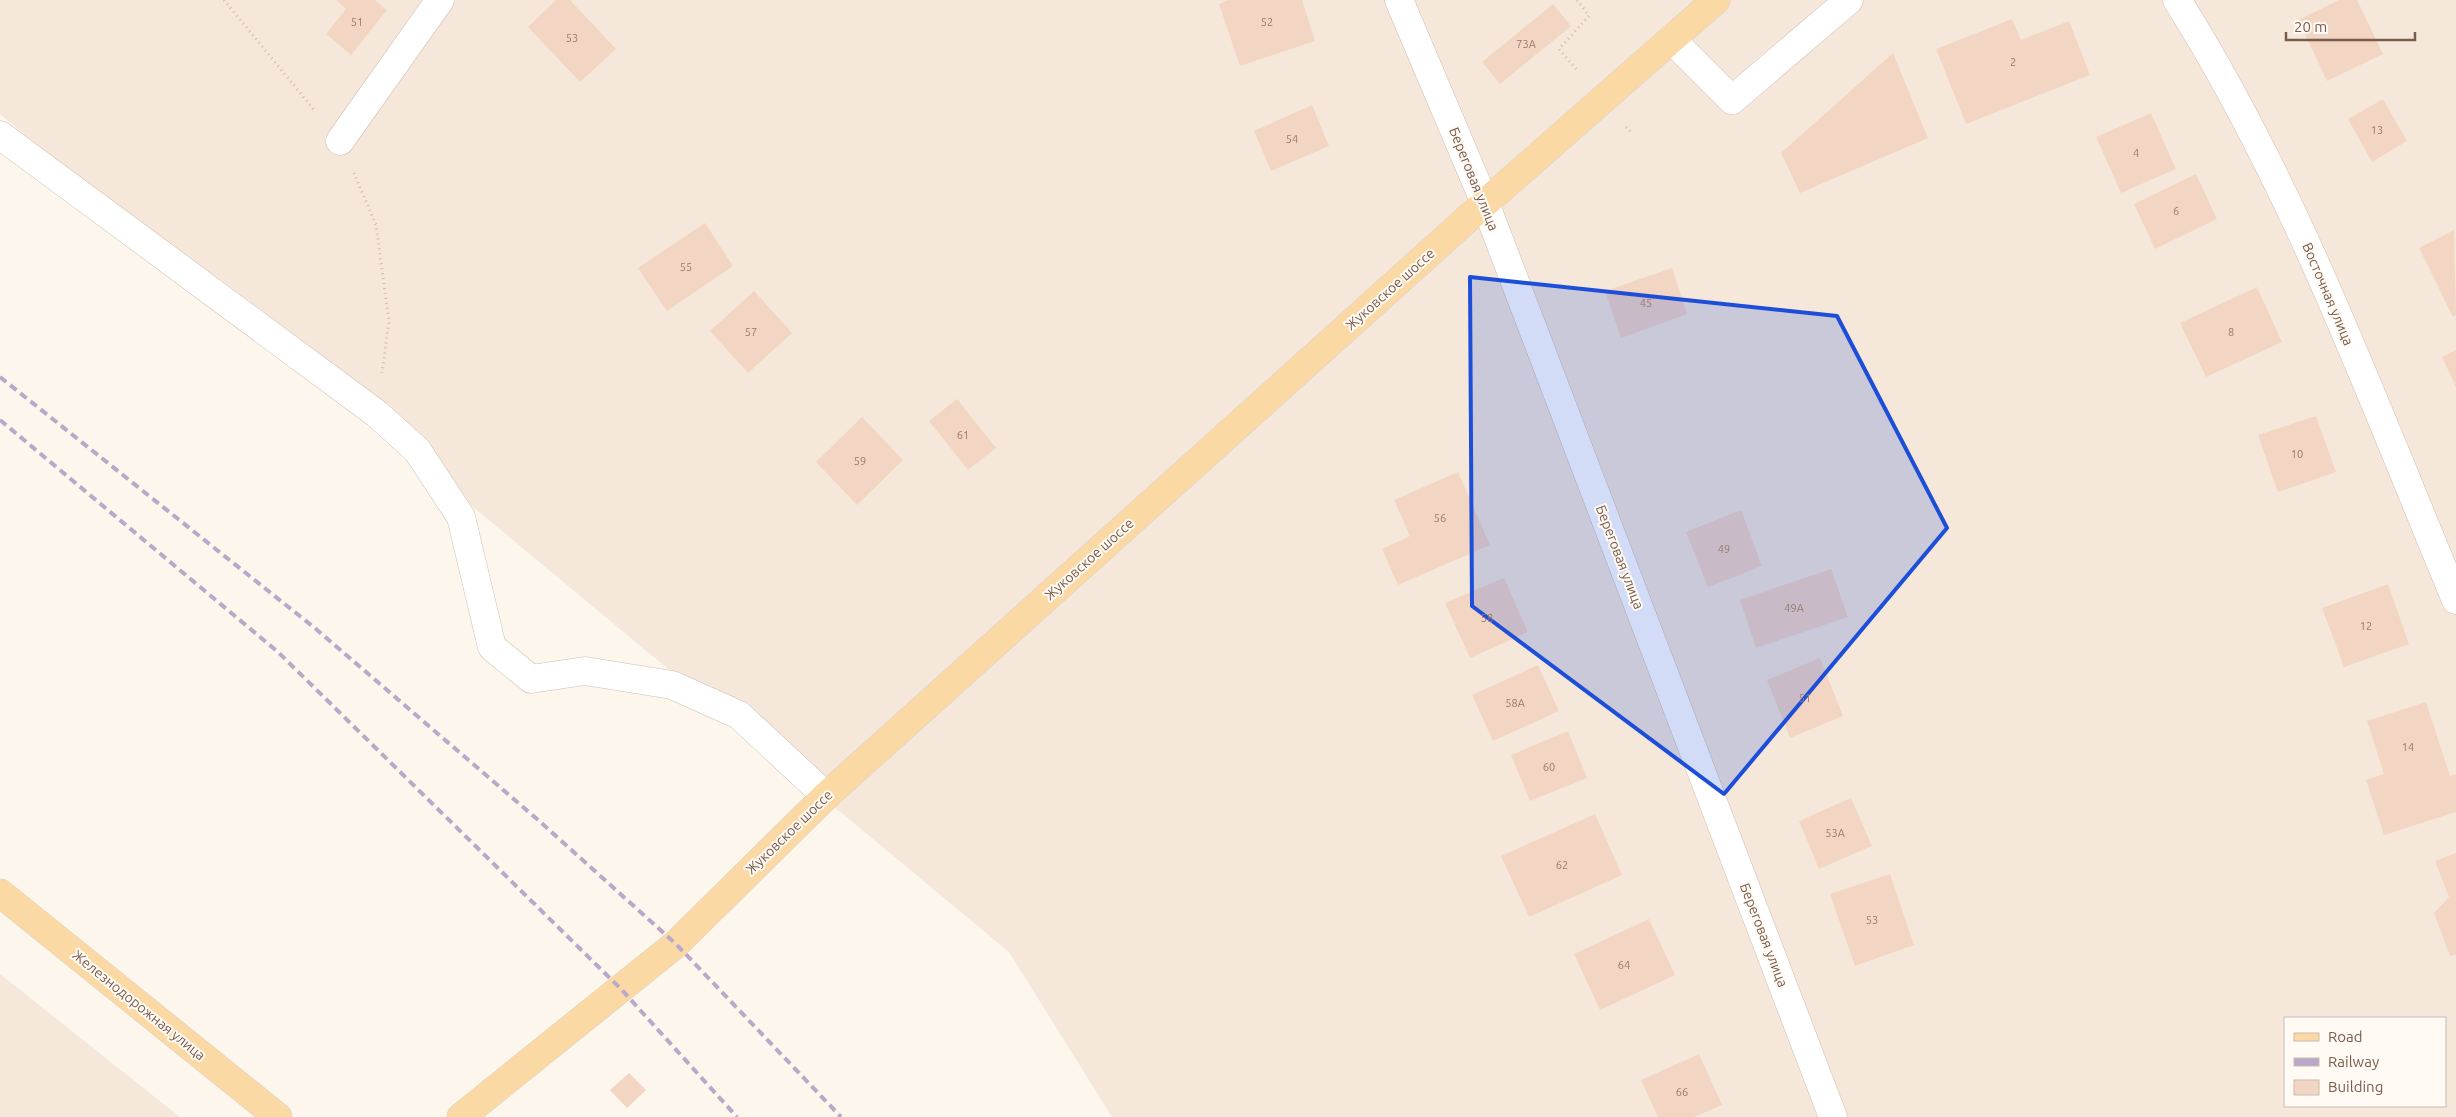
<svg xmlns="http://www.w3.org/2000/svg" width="2456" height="1117" viewBox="0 0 2456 1117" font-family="Ubuntu,sans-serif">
	<rect width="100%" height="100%" fill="#fdf6ec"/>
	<path fill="#f5e8da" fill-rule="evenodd" d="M 0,0 L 2456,0 L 2456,1117 L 1112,1117 L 1009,952 L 0,114 ZM 2285,1018 L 2445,1018 L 2445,1106 L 2285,1106 Z
		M 0,974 L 180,1117 L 0,1117 Z"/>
	<path fill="#f3d5c3" d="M 336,0 L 375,0 L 387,10 L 351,55 L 326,34 L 346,9 Z
		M 556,0 L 570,0 L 616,49 L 580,82 L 528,27 Z
		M 1229,0 L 1302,0 L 1315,41 L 1240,66 L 1219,4 Z
		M 2339,0 L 2357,0 L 2383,54 L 2327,81 L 2298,20 Z
		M 1553,4 L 1571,26 L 1500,84 L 1482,62 Z
		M 2012,19 L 2021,40 L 2069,21 L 2090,75 L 1966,124 L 1936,49 Z
		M 1893,53 L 1928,138 L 1800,193 L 1781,153 Z
		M 2383,99 L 2407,141 L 2372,162 L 2348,119 Z
		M 1312,105 L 1329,146 L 1271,171 L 1254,131 Z
		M 2151,113 L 2176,169 L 2121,193 L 2096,137 Z
		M 2196,174 L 2217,219 L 2155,249 L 2134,204 Z
		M 705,223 L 733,266 L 667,311 L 638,268 Z
		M 2454,230 L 2456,315 L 2453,317 L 2419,248 Z
		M 1672,268 L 1687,314 L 1621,338 L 1605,291 Z
		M 2257,287 L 2282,342 L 2206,377 L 2180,323 Z
		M 754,291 L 792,333 L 748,373 L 710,331 Z
		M 2456,350 L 2456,387 L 2442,357 Z
		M 957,399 L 996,448 L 968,470 L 929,421 Z
		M 2316,416 L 2336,472 L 2278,492 L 2258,435 Z
		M 862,417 L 903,460 L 857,505 L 816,462 Z
		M 1458,472 L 1490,545 L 1398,585 L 1382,549 L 1410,536 L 1394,500 Z
		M 1741,510 L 1762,566 L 1708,587 L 1686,532 Z
		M 1831,569 L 1848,617 L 1756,648 L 1740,600 Z
		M 1504,578 L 1528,632 L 1470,658 L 1445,603 Z
		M 2388,584 L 2409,644 L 2344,667 L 2322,608 Z
		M 1820,658 L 1843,716 L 1790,738 L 1767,680 Z
		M 1538,665 L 1559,711 L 1493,741 L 1472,695 Z
		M 2426,702 L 2450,776 L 2456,774 L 2456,812 L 2384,835 L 2366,780 L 2384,774 L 2367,721 Z
		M 1568,731 L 1587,778 L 1530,801 L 1511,755 Z
		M 1851,798 L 1872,846 L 1819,869 L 1799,821 Z
		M 1595,814 L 1622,875 L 1529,917 L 1501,856 Z
		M 2456,853 L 2456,954 L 2450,956 L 2434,913 L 2449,897 L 2435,861 Z
		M 1890,874 L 1914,945 L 1855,966 L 1830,894 Z
		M 1649,919 L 1675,975 L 1600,1010 L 1574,954 Z
		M 1699,1054 L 1722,1105 L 1694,1117 L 1658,1117 L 1641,1080 Z
		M 629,1073 L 646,1090 L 627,1108 L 610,1090 Z"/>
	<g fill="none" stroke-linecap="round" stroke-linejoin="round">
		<g stroke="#d1beb0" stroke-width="29">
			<path id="minor" d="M 1399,0 L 1485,203 L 1833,1117
				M 2177,0 C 2295,187 2371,397 2456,600
				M 1671,39 L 1732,100 L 1849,0
				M 0,135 L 377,414 L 417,450 L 461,517 L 492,647 L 531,679 L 585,671 L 672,685 L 739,715 L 826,796
				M 340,141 L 440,0"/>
		</g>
		<g stroke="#dad1cd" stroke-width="29">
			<path id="major" d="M 0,893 L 278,1117
				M 461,1117 L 676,944 L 826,796 L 1485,203 L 1716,0"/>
		</g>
		<path stroke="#d9b8a5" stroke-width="3" stroke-dasharray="1 4" stroke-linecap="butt" d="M 224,0 L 315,111
			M 1577,0 L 1589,16 L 1559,49 L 1578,71
			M 1626,127 L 1633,134
			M 354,173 L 376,225 L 389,321 L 382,373"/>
		<use href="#minor" stroke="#fff" stroke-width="28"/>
		<use href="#major" stroke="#fbd9a5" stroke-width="28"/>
		<path stroke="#b9a8c9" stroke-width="4" stroke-dasharray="8 5" stroke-linecap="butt" d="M 0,377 L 316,629 L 537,819 L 676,944 L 841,1117
			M 0,420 L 278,652 L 621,989 L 737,1117"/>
	</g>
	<path fill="#1d4ed8" fill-opacity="0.2" stroke="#1d4ed8" stroke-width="4" stroke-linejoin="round" d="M 1470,277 L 1837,316 L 1947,528 L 1724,794 L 1472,606 Z"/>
	<g text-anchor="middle" stroke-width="4" stroke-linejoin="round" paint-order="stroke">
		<g font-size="11" fill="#987a6a">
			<text x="357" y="26">51</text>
			<text x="1267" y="26">52</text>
			<text x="572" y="42">53</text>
			<text x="1526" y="48">73А</text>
			<text x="2013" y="66">2</text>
			<text x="2377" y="134">13</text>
			<text x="1292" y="143">54</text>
			<text x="2136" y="157">4</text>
			<text x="2176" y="215">6</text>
			<text x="686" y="271">55</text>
			<text x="1646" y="307">45</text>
			<text x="751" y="336">57</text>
			<text x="2231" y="336">8</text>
			<text x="963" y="439">61</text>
			<text x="2297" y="458">10</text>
			<text x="860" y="465">59</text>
			<text x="1440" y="522">56</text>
			<text x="1724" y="553">49</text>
			<text x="1794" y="612">49А</text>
			<text x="1487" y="622">58</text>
			<text x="2366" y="630">12</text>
			<text x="1805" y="702">51</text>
			<text x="1515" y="707">58А</text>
			<text x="2408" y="751">14</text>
			<text x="1549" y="771">60</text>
			<text x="1835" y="837">53А</text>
			<text x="1562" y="869">62</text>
			<text x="1872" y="924">53</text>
			<text x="1624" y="969">64</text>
			<text x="1682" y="1096">66</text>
		</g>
		<g font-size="14" fill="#7a5c4d" stroke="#fffaf3">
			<text transform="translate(1474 179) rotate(68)" y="5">Береговая улица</text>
			<text transform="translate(1390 289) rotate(-42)" y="5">Жуковское шоссе</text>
			<text transform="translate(2328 294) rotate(67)" y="5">Восточная улица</text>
			<text transform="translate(1620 557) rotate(69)" y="5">Береговая улица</text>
			<text transform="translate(1089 559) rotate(-42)" y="5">Жуковское шоссе</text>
			<text transform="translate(789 832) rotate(-44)" y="5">Жуковское шоссе</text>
			<text transform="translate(1764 935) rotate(69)" y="5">Береговая улица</text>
			<text transform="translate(139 1005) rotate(39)" y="5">Железнодорожная улица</text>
		</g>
	</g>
	<rect x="2284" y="1017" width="162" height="90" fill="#fffaf3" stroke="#cabbb1"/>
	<rect x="2294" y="1033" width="25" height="8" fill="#fbd9a5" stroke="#cabbb1"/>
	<text x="2328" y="1042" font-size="15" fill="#7a5c4d">Road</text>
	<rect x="2294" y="1058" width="25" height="8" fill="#b9a8c9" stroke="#cabbb1"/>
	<text x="2328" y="1067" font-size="15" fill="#7a5c4d">Railway</text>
	<rect x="2294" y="1080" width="25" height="15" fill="#f3d5c3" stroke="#cabbb1"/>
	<text x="2328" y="1092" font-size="15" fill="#7a5c4d">Building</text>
	<path d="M2286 32v8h129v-8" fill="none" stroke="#7a5c4d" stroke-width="2.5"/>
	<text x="2294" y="32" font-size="15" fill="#7a5c4d" stroke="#fffaf3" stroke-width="4" paint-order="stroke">20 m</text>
</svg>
